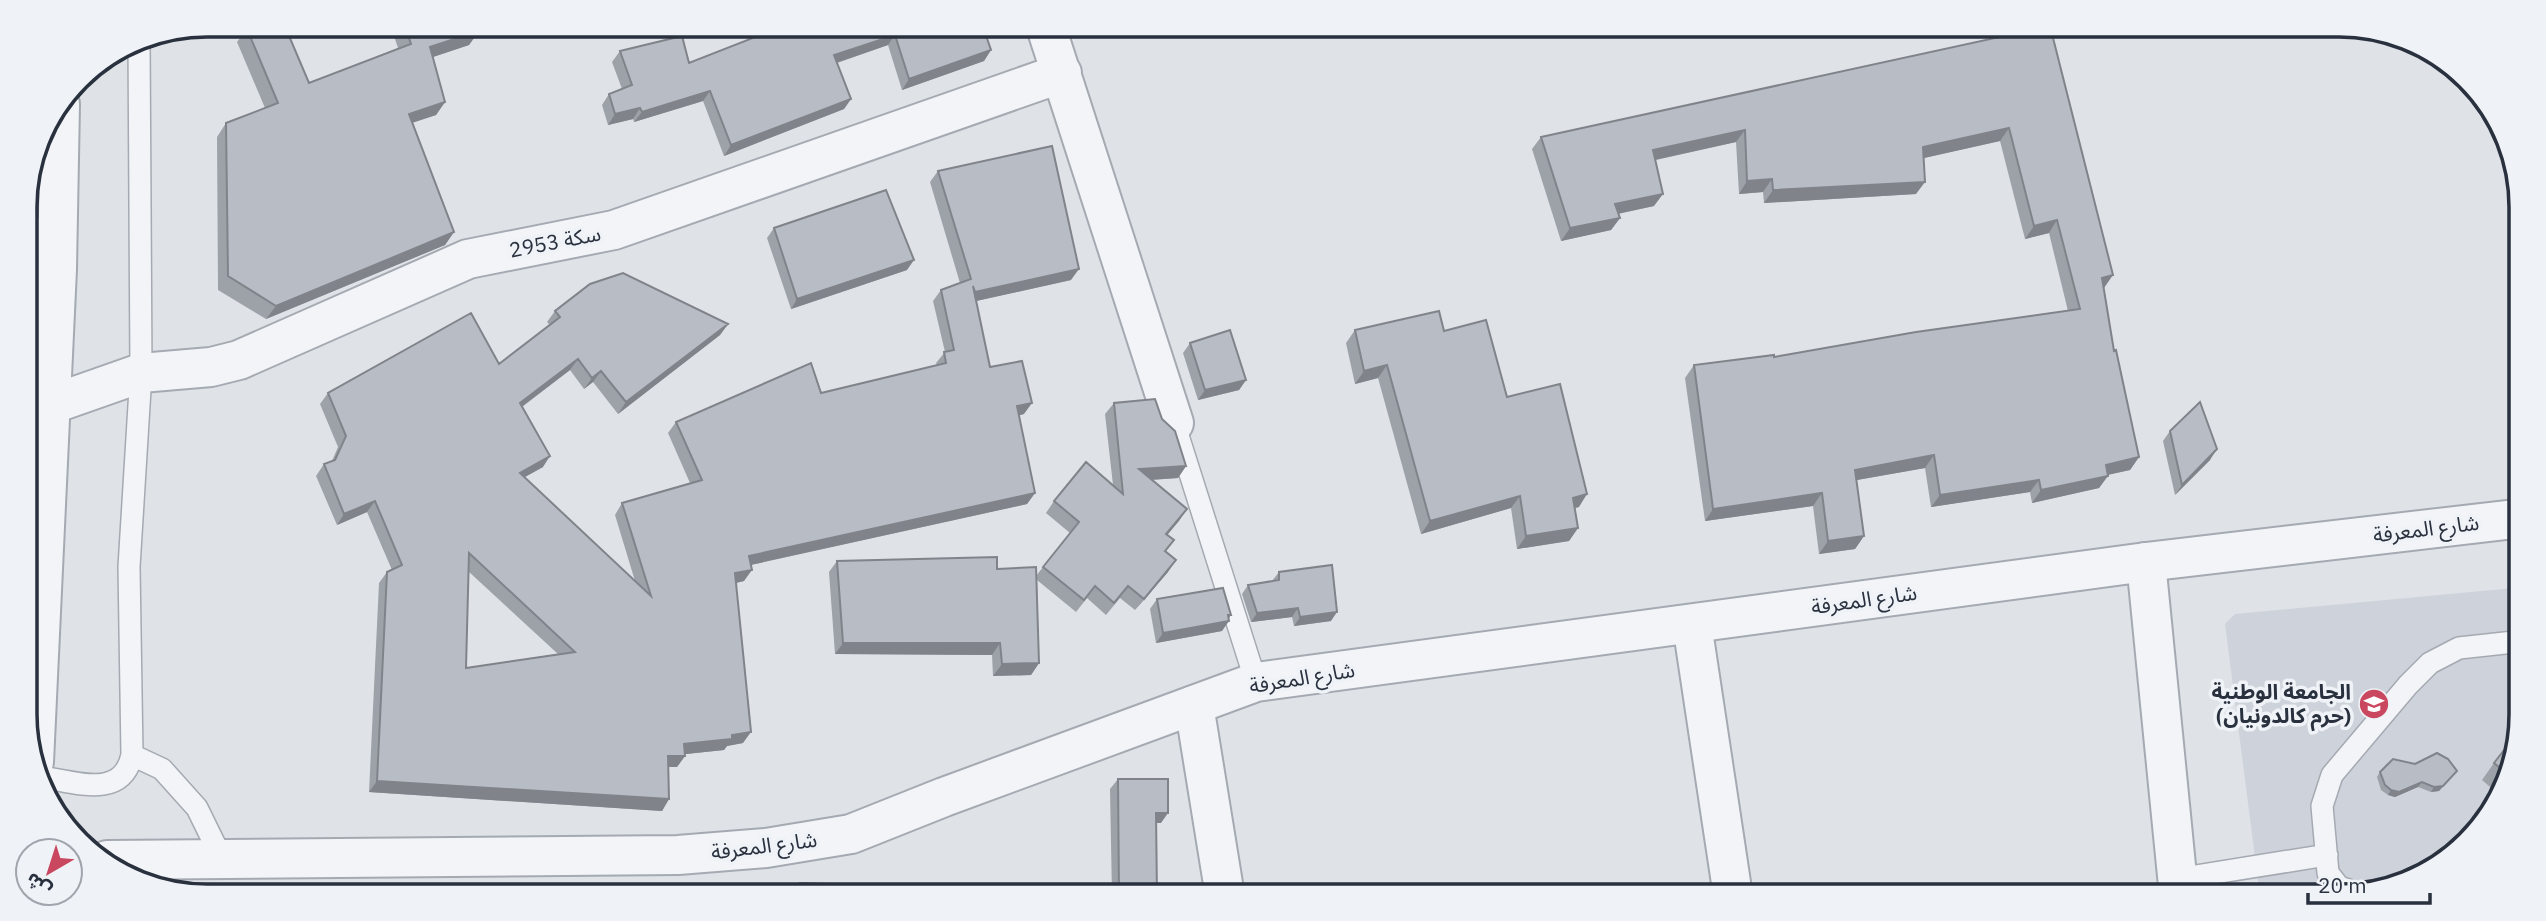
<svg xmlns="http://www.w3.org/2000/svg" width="2546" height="921" viewBox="0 0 2546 921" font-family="'IBM Plex Sans','Noto Sans Arabic',sans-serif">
	<rect width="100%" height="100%" fill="#dfe3e8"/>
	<path fill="#ced2da" d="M 2514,588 L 2512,773 L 2451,859 L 2351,896 L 2260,896 L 2225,624 L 2235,614 Z"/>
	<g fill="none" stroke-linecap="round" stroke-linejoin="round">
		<g stroke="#a5aab2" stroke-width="24">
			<path id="service" d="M 1174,423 L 1256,682
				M 132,755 L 162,769 L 197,808 L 222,859
				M 41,777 C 76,782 122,800 132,755 L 129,567 L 141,373 L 139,38
				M 2177,879 L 2327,855
				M 2358,893 L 2339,887 L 2328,873 L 2322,806 L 2332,775 L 2408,685 L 2430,663 L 2459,648 L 2514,642"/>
		</g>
		<g stroke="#a5aab2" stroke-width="42">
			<path id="minor" d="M 1045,24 L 1174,423
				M 50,405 L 141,373 L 211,367 L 239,360 L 468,259 L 614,230 L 1062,73
				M 2146,562 L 2179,896
				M 1692,624 L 1733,896
				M 1194,705 L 1225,896"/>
		</g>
		<g stroke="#a5aab2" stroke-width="42">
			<path id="tertiary" d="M 25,237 L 57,237
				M 34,762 L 57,269 L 60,104
				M 107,860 L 678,855 L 766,848 L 851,834 L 944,797 L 1256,682 L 2146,562 L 2515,519"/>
		</g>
		<use href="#service" stroke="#f2f4f7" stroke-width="21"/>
		<use href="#minor" stroke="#f2f4f7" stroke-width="38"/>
		<use href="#tertiary" stroke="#f2f4f7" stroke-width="38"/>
	</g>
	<path fill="#9da2a9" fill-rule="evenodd" d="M 390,24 L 476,24 L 479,31 L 469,45 L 433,57 L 445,102 L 436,115 L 412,123 L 454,232 L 445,245 L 266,319 L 218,290 L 217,137 L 226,123 L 265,108 L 237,42 L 247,29 L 309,83 L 398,48 Z
		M 743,24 L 982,24 L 991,50 L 984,61 L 902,90 L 888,45 L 837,63 L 851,99 L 844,109 L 724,156 L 703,101 L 634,122 L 633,119 L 608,125 L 602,105 L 609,94 L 622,89 L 612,62 L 620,51 L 689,63 L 749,40 Z
		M 2050,26 L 2104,288 L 2114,351 L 2139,457 L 2130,470 L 2108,475 L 2099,488 L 2032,503 L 2030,492 L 1931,507 L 1925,468 L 1856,480 L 1864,536 L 1855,549 L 1819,554 L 1813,506 L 1705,521 L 1685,378 L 1694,365 L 1774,357 L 2068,311 L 2049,233 L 2025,239 L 2000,141 L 1924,158 L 1916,194 L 1764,203 L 1763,192 L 1739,194 L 1736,142 L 1656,160 L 1654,206 L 1618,214 L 1620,218 L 1611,230 L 1561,241 L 1532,149 L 1541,137 Z
		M 938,171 L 1071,280 L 976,301 L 990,367 L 1024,414 L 1019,415 L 1035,493 L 1027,504 L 751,565 L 744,581 L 736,583 L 743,743 L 727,746 L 724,750 L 685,754 L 685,756 L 677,767 L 668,767 L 669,799 L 662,811 L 369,792 L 379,583 L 387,572 L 392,570 L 367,512 L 337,525 L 316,476 L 324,464 L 332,461 L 338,447 L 320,404 L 328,393 L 499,364 L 550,325 L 547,322 L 555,311 L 728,324 L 720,335 L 618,414 L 593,382 L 584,389 L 570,370 L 522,407 L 543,467 L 525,477 L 635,581 L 615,515 L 622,503 L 690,483 L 668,433 L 676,422 L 821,393 L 937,365 L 936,363 L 945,352 L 933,301 L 941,290 L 960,283 L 930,182 ZM 468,571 L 558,654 L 466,668 Z
		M 774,228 L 907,270 L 791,309 L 767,238 Z
		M 1355,330 L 1444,331 L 1507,397 L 1579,507 L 1575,508 L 1578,528 L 1569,541 L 1517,549 L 1511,508 L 1421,534 L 1378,378 L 1355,384 L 1346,343 Z
		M 1190,343 L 1246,380 L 1239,390 L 1198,400 L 1183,353 Z
		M 1114,403 L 1162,419 L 1186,466 L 1178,478 L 1152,480 L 1187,509 L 1167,535 L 1166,552 L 1168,572 L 1135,610 L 1120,598 L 1106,615 L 1087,598 L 1076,612 L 1037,580 L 1039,663 L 1031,675 L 993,676 L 992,655 L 835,654 L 829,572 L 837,561 L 997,569 L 1036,576 L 1070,533 L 1046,513 L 1054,501 L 1113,485 L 1105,414 Z
		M 2170,431 L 2210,460 L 2175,495 L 2163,441 Z
		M 1279,572 L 1331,621 L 1294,626 L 1292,617 L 1251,622 L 1242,594 L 1248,585 L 1272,581 Z
		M 1157,599 L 1228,619 L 1222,631 L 1156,643 L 1150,609 Z
		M 2494,763 L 2512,773 L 2497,793 L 2482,780 Z
		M 2457,771 L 2439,791 L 2431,792 L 2418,787 L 2395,797 L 2388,795 L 2381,790 L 2377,777 L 2380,772 Z
		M 1118,779 L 1161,823 L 1156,823 L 1157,896 L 1112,896 L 1110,789 Z
		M 800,883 L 915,896 L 739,896 L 743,891 L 795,889 Z"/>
	<path fill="#80848a" d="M 479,31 L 469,45 L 421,61 L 430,47 Z
		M 895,35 L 888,45 L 827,66 L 834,55 Z
		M 991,50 L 984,61 L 902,90 L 909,79 Z
		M 710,91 L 703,101 L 634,122 L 642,112 Z
		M 851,99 L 844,109 L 724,156 L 731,145 Z
		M 445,102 L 436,115 L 399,127 L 409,114 Z
		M 640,108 L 633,119 L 608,125 L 615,114 Z
		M 2009,128 L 2000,141 L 1915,160 L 1923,147 Z
		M 1745,130 L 1736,142 L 1645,162 L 1653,150 Z
		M 1772,179 L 1763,192 L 1739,194 L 1747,181 Z
		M 1925,182 L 1916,194 L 1764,203 L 1773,190 Z
		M 1663,194 L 1654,206 L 1607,216 L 1615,204 Z
		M 1620,218 L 1611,230 L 1561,241 L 1570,228 Z
		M 2057,220 L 2049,233 L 2025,239 L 2034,226 Z
		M 454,232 L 445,245 L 266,319 L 276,306 Z
		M 914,260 L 907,270 L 791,309 L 797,299 Z
		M 1079,269 L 1071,280 L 967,303 L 975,292 Z
		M 2113,275 L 2104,288 L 2102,278 Z
		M 728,324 L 720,335 L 618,414 L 626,402 Z
		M 578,359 L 570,370 L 512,414 L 520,403 Z
		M 1387,365 L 1378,378 L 1355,384 L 1364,371 Z
		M 601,371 L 593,382 L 584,389 L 592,378 Z
		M 1246,380 L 1239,390 L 1198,400 L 1205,390 Z
		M 1032,403 L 1024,414 L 1009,418 L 1017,406 Z
		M 2217,449 L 2210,460 L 2175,495 L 2182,485 Z
		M 1934,455 L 1925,468 L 1846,482 L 1855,470 Z
		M 550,456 L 543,467 L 512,484 L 520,473 Z
		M 2139,457 L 2130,470 L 2097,477 L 2106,465 Z
		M 1186,466 L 1178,478 L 1131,481 L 1139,469 Z
		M 2108,476 L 2099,488 L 2032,503 L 2041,490 Z
		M 2039,480 L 2030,492 L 1931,507 L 1940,495 Z
		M 1035,493 L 1027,504 L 741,567 L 749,556 Z
		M 1822,493 L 1813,506 L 1705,521 L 1713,509 Z
		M 1587,494 L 1579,507 L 1565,510 L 1573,498 Z
		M 1520,496 L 1511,508 L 1421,534 L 1430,521 Z
		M 375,501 L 367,512 L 337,525 L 344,514 Z
		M 1187,509 L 1179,521 L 1158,546 L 1166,534 Z
		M 1578,528 L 1569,541 L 1517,549 L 1526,536 Z
		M 1864,536 L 1855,549 L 1819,554 L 1828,541 Z
		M 1176,560 L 1168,572 L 1135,610 L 1144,599 Z
		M 752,570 L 744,581 L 727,585 L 735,573 Z
		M 1298,608 L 1292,617 L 1251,622 L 1257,613 Z
		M 1337,612 L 1331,621 L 1294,626 L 1300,617 Z
		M 1228,615 L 1231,615 L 1227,621 L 1229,621 L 1222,631 L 1156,643 L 1163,633 Z
		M 843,643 L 1000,643 L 992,655 L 835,654 Z
		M 1039,663 L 1031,675 L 993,676 L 1002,664 Z
		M 751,732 L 743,743 L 727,746 L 724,750 L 677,755 L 684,744 Z
		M 668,756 L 685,756 L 677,767 L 660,767 Z
		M 2457,771 L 2439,791 L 2431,792 L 2434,787 Z
		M 377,781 L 669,799 L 662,811 L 369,792 Z
		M 2422,782 L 2418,787 L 2395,797 L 2388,795 L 2391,790 Z
		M 1156,813 L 1168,813 L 1161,823 L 1149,823 Z"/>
	<path fill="#b7bcc5" stroke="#80848a" stroke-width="2" fill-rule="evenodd" d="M 256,24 L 284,24 L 309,83 L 411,44 L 404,24 L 476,24 L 479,31 L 430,47 L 445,102 L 409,114 L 454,232 L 276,306 L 228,276 L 226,123 L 278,103 L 247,29 Z
		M 754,24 L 982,24 L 991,50 L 909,79 L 895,35 L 834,55 L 851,99 L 731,145 L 710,91 L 642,112 L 640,108 L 615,114 L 609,94 L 632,85 L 620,51 L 682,36 L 689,63 L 758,36 Z
		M 2050,26 L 2113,275 L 2102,278 L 2114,351 L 2116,350 L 2139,457 L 2106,465 L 2108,476 L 2041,490 L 2039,480 L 1940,495 L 1934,455 L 1855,470 L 1864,536 L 1828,541 L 1822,493 L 1713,509 L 1694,365 L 1774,355 L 1774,357 L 1916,332 L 2080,309 L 2057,220 L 2034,226 L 2009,128 L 1923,147 L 1925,182 L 1773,190 L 1772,179 L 1747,181 L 1745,130 L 1653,150 L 1663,194 L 1615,204 L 1620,218 L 1570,228 L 1541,137 Z
		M 1052,146 L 1079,269 L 975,292 L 973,286 L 990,367 L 1022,361 L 1032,403 L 1017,406 L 1035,493 L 749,556 L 752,570 L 735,573 L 751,732 L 732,735 L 732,739 L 684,744 L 685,756 L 668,756 L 669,799 L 377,781 L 387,572 L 402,565 L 375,501 L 344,514 L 324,464 L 335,460 L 346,436 L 328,393 L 471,313 L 499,364 L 560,317 L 555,311 L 590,284 L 623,273 L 728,324 L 626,402 L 601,371 L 592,378 L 578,359 L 520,403 L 550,456 L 520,473 L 651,596 L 622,503 L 702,480 L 676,422 L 811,363 L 821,393 L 946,363 L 944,352 L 954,350 L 941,290 L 971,279 L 938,171 ZM 469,553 L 575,652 L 466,668 Z
		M 886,190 L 914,260 L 797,299 L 774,228 Z
		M 1439,311 L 1444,331 L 1486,320 L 1507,397 L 1560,384 L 1587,494 L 1573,498 L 1578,528 L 1526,536 L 1520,496 L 1430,521 L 1387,365 L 1364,371 L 1355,330 Z
		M 1230,330 L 1246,380 L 1205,390 L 1190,343 Z
		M 1155,399 L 1162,419 L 1175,431 L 1186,466 L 1139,469 L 1187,509 L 1166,534 L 1174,540 L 1165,551 L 1176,560 L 1144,599 L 1128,586 L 1114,603 L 1095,586 L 1084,600 L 1043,567 L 1079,522 L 1054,501 L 1086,462 L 1123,494 L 1114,403 Z
		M 2200,402 L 2217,449 L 2182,485 L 2170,431 Z
		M 997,557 L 997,569 L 1036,567 L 1039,663 L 1002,664 L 1000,643 L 843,643 L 837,561 Z
		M 1332,565 L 1337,612 L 1300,617 L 1298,608 L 1257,613 L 1248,585 L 1279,580 L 1279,572 Z
		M 1223,588 L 1231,615 L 1228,615 L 1229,621 L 1163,633 L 1157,599 Z
		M 2512,740 L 2512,773 L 2510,776 L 2494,763 Z
		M 2437,753 L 2448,759 L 2457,771 L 2443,786 L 2434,787 L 2422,782 L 2399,792 L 2391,790 L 2385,785 L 2380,772 L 2393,759 L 2415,764 Z
		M 1118,779 L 1168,779 L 1168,813 L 1156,813 L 1157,896 L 1119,896 Z
		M 800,883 L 915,887 L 915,896 L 743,896 L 743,891 L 799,889 Z"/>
	<defs>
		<g id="university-disc" transform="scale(1.575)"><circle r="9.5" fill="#ca485f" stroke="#eff2f6"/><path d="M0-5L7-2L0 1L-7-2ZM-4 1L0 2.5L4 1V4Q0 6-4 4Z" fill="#fff"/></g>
	</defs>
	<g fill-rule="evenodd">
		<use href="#university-disc" x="2374" y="704"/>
	</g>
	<g text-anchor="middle" stroke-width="7" stroke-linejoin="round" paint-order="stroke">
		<g font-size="21" fill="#29313f" stroke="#eff2f6">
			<text transform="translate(555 242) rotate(-11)" y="7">سكة 2953</text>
			<text transform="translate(2426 529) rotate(-7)" y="7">شارع المعرفة</text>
			<text transform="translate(1864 600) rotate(-8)" y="7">شارع المعرفة</text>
			<text transform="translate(1302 678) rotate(-9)" y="7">شارع المعرفة</text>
			<text transform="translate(764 846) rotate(-7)" y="7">شارع المعرفة</text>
		</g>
		<g font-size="21" font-weight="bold" fill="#29313f" stroke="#eff2f6" text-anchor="end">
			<text x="2351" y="699">الجامعة الوطنية<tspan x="2351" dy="24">(حرم كالدونيان)</tspan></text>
		</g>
	</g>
	<path d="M0 0H2546V921H0ZM207 37H2339A170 170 0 0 1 2509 207V714A170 170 0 0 1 2339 884H207A170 170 0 0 1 37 714V207A170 170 0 0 1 207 37Z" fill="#eff2f6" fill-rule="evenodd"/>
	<path fill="none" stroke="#29313f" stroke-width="3.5" d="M207 37H2339A170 170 0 0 1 2509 207V714A170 170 0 0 1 2339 884H207A170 170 0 0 1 37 714V207A170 170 0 0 1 207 37Z"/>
	<g transform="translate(49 872) rotate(219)"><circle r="33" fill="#eff2f6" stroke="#a0a5ad" stroke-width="2"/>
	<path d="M0-5L12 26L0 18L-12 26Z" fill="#ca485f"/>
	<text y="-10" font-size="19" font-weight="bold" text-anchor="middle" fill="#29313f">ش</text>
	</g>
	<path d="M2308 893v10h122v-10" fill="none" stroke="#29313f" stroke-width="3.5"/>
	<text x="2318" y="893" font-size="21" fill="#29313f" stroke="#eff2f6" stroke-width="5" paint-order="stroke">20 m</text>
</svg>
